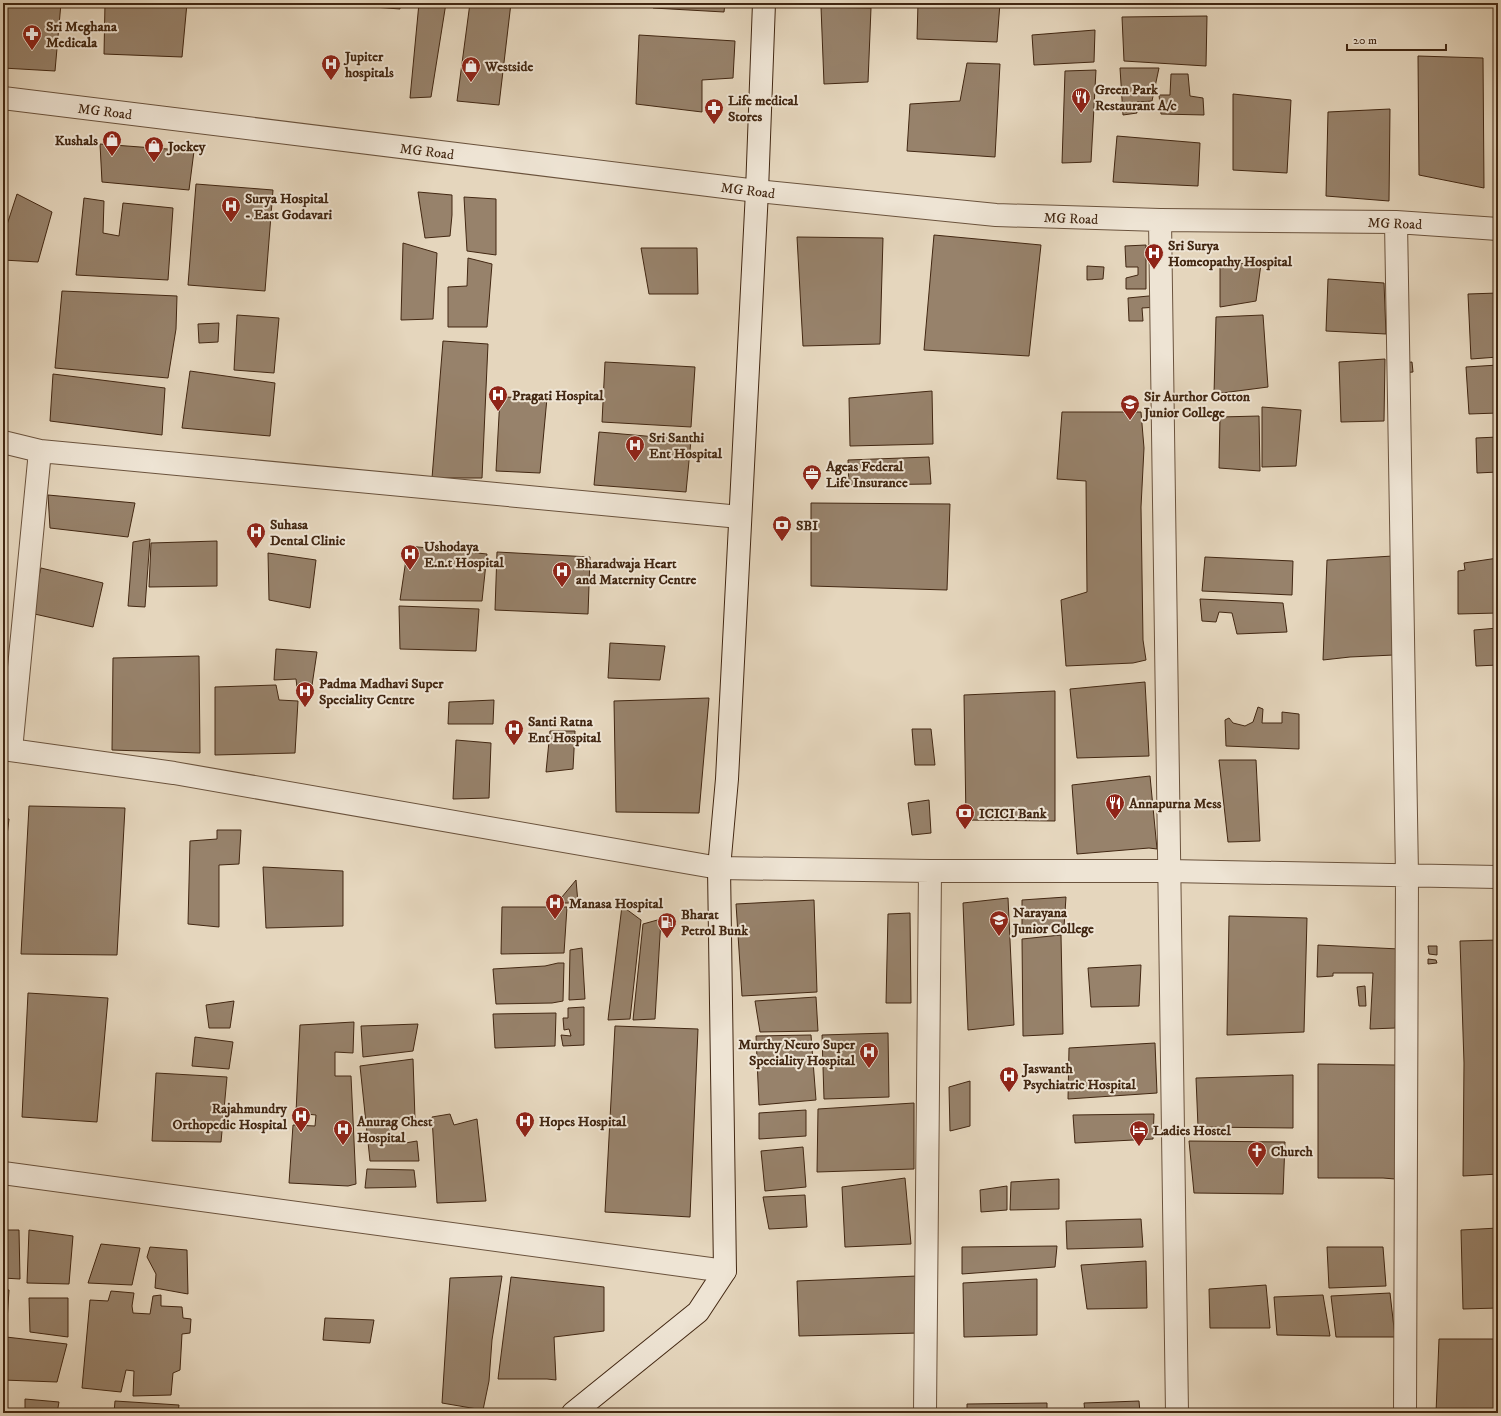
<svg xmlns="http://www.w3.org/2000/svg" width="1501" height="1416" viewBox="0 0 1501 1416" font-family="'IM FELL DW Pica',serif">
	<rect width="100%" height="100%" fill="#e5d6bd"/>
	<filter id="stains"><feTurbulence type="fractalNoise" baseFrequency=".005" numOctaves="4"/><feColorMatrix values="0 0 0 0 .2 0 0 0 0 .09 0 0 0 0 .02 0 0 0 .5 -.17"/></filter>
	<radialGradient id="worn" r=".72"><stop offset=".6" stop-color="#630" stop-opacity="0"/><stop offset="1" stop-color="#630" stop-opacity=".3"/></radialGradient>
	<path fill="#97826b" stroke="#422712" d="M 3,3 L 61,3 L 55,71 L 3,68 Z
		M 105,3 L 187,3 L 182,57 L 104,54 Z
		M 321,3 L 400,3 L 400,9 Z
		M 419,3 L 446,3 L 431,97 L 410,98 Z
		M 470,3 L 511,3 L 499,105 L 457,101 Z
		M 653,3 L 725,3 L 724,12 L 653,8 Z
		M 918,3 L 1000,3 L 997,42 L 917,39 Z
		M 821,7 L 871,8 L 868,82 L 824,84 Z
		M 1207,16 L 1206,66 L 1124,61 L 1122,17 Z
		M 1095,30 L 1094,62 L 1034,65 L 1032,35 Z
		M 639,35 L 735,41 L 733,78 L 702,80 L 702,112 L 636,104 Z
		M 1418,56 L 1483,58 L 1484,188 L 1419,175 Z
		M 967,63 L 1000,64 L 995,157 L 907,151 L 910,104 L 960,101 Z
		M 1120,68 L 1159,68 L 1152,101 L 1137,102 L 1137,113 L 1123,115 Z
		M 1096,70 L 1091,162 L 1062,163 L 1065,71 Z
		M 1171,74 L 1188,74 L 1190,96 L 1203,98 L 1204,115 L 1161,114 L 1159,95 L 1170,95 Z
		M 1233,94 L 1291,100 L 1287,173 L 1233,170 Z
		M 1390,109 L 1389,201 L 1326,196 L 1328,112 Z
		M 1117,136 L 1200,143 L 1198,186 L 1113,182 Z
		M 100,144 L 194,151 L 189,190 L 102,182 Z
		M 196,184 L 273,190 L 265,291 L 188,285 Z
		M 418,192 L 452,195 L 452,215 L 450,236 L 425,238 Z
		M 17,194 L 52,212 L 38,262 L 3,260 L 3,237 Z
		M 464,197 L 496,199 L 496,255 L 467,251 Z
		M 84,198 L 104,201 L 103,233 L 119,236 L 123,203 L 173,208 L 168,280 L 76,275 Z
		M 934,235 L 1041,245 L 1029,356 L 924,350 Z
		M 797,237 L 883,238 L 880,344 L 803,346 Z
		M 403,243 L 437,253 L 433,319 L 401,320 Z
		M 1146,245 L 1146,289 L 1126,289 L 1126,278 L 1138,275 L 1138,267 L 1126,267 L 1125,246 Z
		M 641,248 L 697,248 L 698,294 L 649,294 Z
		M 468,258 L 492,264 L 487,327 L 448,327 L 448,287 L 467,286 Z
		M 1220,263 L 1261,264 L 1256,301 L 1220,307 Z
		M 1087,266 L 1104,267 L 1103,279 L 1087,280 Z
		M 1328,279 L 1384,283 L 1386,334 L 1326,331 Z
		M 62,291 L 177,296 L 176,329 L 168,378 L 55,368 Z
		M 1498,293 L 1498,357 L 1471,359 L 1468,294 Z
		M 1159,295 L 1159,307 L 1142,308 L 1143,321 L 1129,321 L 1128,298 Z
		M 237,315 L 279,318 L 274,373 L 234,370 Z
		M 1263,315 L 1268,387 L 1214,394 L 1216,317 Z
		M 219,323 L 218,342 L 199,343 L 198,324 Z
		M 443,341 L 488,344 L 482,478 L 432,478 Z
		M 1385,359 L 1384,421 L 1341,422 L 1339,362 Z
		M 605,362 L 695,367 L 691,427 L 602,422 Z
		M 1412,362 L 1413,372 L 1402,373 L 1402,363 Z
		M 1498,365 L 1498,413 L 1469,414 L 1466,367 Z
		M 190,371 L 275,383 L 270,436 L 182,428 Z
		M 53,374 L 165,388 L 162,435 L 50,421 Z
		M 932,391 L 933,444 L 850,446 L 849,398 Z
		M 500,397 L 547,398 L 540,473 L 496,471 Z
		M 1262,407 L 1301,410 L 1296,466 L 1262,467 Z
		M 1062,412 L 1141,412 L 1144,448 L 1141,507 L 1143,640 L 1146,660 L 1133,663 L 1066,666 L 1061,600 L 1087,592 L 1086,481 L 1057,479 Z
		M 1259,416 L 1260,471 L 1219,468 L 1220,417 Z
		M 599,432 L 691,440 L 686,492 L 594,485 Z
		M 1498,437 L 1498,472 L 1477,473 L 1476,438 Z
		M 929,457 L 931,484 L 849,485 L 848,460 Z
		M 48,495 L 135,503 L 128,537 L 50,528 Z
		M 811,503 L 950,504 L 947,590 L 811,586 Z
		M 150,539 L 145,607 L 128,606 L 133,542 Z
		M 217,541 L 217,586 L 149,587 L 151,543 Z
		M 408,546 L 487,554 L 482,601 L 400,600 Z
		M 497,552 L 590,557 L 588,614 L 495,610 Z
		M 268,553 L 316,560 L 310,608 L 269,600 Z
		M 1393,556 L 1394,655 L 1350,657 L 1323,660 L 1327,560 Z
		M 1205,557 L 1293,561 L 1292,595 L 1202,591 Z
		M 1498,558 L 1498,613 L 1458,614 L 1458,571 L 1465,570 L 1464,563 Z
		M 41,568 L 103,583 L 93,627 L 30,613 Z
		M 1200,599 L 1283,603 L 1287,632 L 1237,634 L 1232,613 L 1219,612 L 1216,622 L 1202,621 Z
		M 399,606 L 479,609 L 476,651 L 400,649 Z
		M 1498,628 L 1498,665 L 1476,666 L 1474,630 Z
		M 610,643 L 665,646 L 660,680 L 608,678 Z
		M 276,649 L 317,652 L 311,692 L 298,695 L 296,679 L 274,680 Z
		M 199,656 L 200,753 L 112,750 L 113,658 Z
		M 1145,682 L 1149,756 L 1077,758 L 1070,689 Z
		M 276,685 L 279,700 L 298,701 L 295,753 L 215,755 L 215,687 Z
		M 1055,691 L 1055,821 L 966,820 L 964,695 Z
		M 709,698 L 699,813 L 616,812 L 614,701 Z
		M 494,700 L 493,724 L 448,724 L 449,702 Z
		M 1258,707 L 1263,709 L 1262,723 L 1282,723 L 1282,712 L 1299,714 L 1299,749 L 1226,746 L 1225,720 L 1229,718 L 1233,723 L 1245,726 L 1253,722 Z
		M 912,729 L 931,729 L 935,765 L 915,765 Z
		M 550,731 L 575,731 L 573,769 L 546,772 Z
		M 456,740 L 491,743 L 489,798 L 453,799 Z
		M 1219,760 L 1256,760 L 1260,841 L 1228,842 Z
		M 1150,776 L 1157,849 L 1149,848 L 1077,854 L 1072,785 Z
		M 929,800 L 931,833 L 912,835 L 908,803 Z
		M 29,806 L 125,808 L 117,955 L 21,954 Z
		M 3,818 L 9,819 L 3,869 Z
		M 217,830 L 241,830 L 239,864 L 219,865 L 219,927 L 188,924 L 190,841 L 217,839 Z
		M 263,867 L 343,871 L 343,926 L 266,928 Z
		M 576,880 L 578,903 L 557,903 Z
		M 1066,897 L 1064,927 L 1022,929 L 1022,900 Z
		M 1008,898 L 1014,1025 L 968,1030 L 963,903 Z
		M 814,900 L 817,992 L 742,996 L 736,904 Z
		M 622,906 L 641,920 L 630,1019 L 608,1020 Z
		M 502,907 L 567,907 L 564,953 L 501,954 Z
		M 910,913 L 911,1003 L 886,1003 L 888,914 Z
		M 1229,916 L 1307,918 L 1304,1032 L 1227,1035 Z
		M 661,919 L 655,1019 L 633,1020 L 643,924 Z
		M 1061,935 L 1063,1034 L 1023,1036 L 1022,939 Z
		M 1498,940 L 1498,1174 L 1463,1176 L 1464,1063 L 1460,941 Z
		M 1318,945 L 1399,949 L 1395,1028 L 1370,1029 L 1373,973 L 1333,973 L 1333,976 L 1317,977 Z
		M 1428,946 L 1437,946 L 1437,955 L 1429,954 Z
		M 582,948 L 585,999 L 569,1000 L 570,950 Z
		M 1428,959 L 1436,960 L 1437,963 L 1428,964 Z
		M 558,963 L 564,963 L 563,1001 L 552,1003 L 496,1004 L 493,969 L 545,966 Z
		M 1141,965 L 1139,1006 L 1091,1007 L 1088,968 Z
		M 1365,986 L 1366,1006 L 1359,1006 L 1357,987 Z
		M 28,993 L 108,998 L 97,1122 L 22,1117 Z
		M 816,997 L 818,1031 L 760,1032 L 755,1001 Z
		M 234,1001 L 230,1028 L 209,1028 L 206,1005 Z
		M 584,1007 L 584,1045 L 563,1046 L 561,1035 L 571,1036 L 569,1029 L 564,1030 L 563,1018 L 568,1018 L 568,1008 Z
		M 556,1013 L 555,1046 L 495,1048 L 493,1014 Z
		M 354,1022 L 353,1053 L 335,1052 L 335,1076 L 351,1076 L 356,1184 L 348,1186 L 289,1183 L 293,1125 L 315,1126 L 316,1115 L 296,1113 L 300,1025 Z
		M 418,1024 L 413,1051 L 363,1057 L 361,1026 Z
		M 615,1026 L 698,1029 L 690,1217 L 605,1212 Z
		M 888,1033 L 889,1097 L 824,1099 L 822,1035 Z
		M 811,1035 L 816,1100 L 759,1105 L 756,1036 Z
		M 195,1037 L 233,1042 L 229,1069 L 192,1066 Z
		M 1155,1043 L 1157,1093 L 1068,1099 L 1069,1048 Z
		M 413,1059 L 415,1119 L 390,1124 L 390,1133 L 399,1144 L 417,1141 L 419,1161 L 370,1161 L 360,1066 Z
		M 1318,1064 L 1396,1065 L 1395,1179 L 1383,1178 L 1318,1178 Z
		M 156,1073 L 227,1077 L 221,1142 L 152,1141 Z
		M 1293,1075 L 1293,1128 L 1198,1127 L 1196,1078 Z
		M 970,1081 L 970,1126 L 950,1131 L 949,1087 Z
		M 914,1103 L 914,1169 L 817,1172 L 818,1109 Z
		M 806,1110 L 806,1136 L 759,1139 L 759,1113 Z
		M 450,1114 L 454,1125 L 477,1119 L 486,1201 L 437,1203 L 432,1117 Z
		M 1154,1114 L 1153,1139 L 1075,1143 L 1073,1115 Z
		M 1189,1141 L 1285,1142 L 1283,1194 L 1194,1193 Z
		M 803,1147 L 806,1187 L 765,1191 L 761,1151 Z
		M 367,1169 L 414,1170 L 416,1187 L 365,1188 Z
		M 905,1178 L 911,1244 L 845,1247 L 842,1187 Z
		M 1059,1179 L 1059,1209 L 1010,1210 L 1011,1182 Z
		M 1007,1186 L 1007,1210 L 981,1212 L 980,1190 Z
		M 805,1195 L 807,1227 L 769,1229 L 763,1197 Z
		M 1141,1219 L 1143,1247 L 1067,1249 L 1066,1221 Z
		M 1498,1228 L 1498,1308 L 1463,1309 L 1461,1230 Z
		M 3,1230 L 19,1230 L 20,1279 L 3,1278 Z
		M 29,1230 L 73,1236 L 69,1284 L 27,1283 Z
		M 101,1244 L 140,1248 L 132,1285 L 88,1283 Z
		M 1057,1246 L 1055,1267 L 962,1274 L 962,1247 Z
		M 150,1247 L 187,1250 L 188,1294 L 155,1288 L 156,1274 L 147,1257 Z
		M 1327,1247 L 1383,1247 L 1386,1286 L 1329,1288 Z
		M 1146,1261 L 1147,1308 L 1087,1309 L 1081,1265 Z
		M 502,1276 L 492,1340 L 489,1381 L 483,1410 L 442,1403 L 450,1278 Z
		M 917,1276 L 919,1333 L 799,1336 L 797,1281 Z
		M 511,1277 L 604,1287 L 604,1331 L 554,1337 L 556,1380 L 547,1379 L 498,1379 Z
		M 1037,1279 L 1037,1335 L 964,1337 L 963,1283 Z
		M 1266,1285 L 1270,1328 L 1210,1328 L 1209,1289 Z
		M 3,1289 L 9,1290 L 6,1337 L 67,1344 L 57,1382 L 3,1380 Z
		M 111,1291 L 134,1293 L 132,1306 L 133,1313 L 150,1314 L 153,1296 L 161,1295 L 161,1306 L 182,1307 L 183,1318 L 191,1319 L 190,1333 L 182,1334 L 180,1370 L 173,1373 L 171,1395 L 133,1396 L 134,1371 L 126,1370 L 121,1392 L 82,1388 L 90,1300 L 108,1301 Z
		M 1390,1293 L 1395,1337 L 1336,1337 L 1331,1296 Z
		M 1323,1295 L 1330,1336 L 1277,1335 L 1274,1297 Z
		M 29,1298 L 68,1298 L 68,1337 L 30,1332 Z
		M 325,1318 L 374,1320 L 370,1343 L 323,1340 Z
		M 1439,1339 L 1498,1339 L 1498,1413 L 1436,1413 Z
		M 25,1399 L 59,1402 L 57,1413 L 25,1413 Z
		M 115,1401 L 179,1405 L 178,1413 L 114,1413 Z
		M 1139,1401 L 1140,1413 L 1085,1413 L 1084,1403 Z
		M 1047,1403 L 1047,1413 L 967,1413 L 967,1404 Z"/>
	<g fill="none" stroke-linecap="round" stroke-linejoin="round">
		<g stroke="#6b533d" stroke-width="24">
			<path id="street" d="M 3,98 L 757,191 L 996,215 L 1160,220 L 1396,222 L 1498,229
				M 1160,220 L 1177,1413
				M 1396,222 L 1407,875 L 1405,1413
				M 3,442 L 40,451 L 740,517
				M 3,749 L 174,773 L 719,868 L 930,871 L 1169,871 L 1498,877
				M 11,750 L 40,451
				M 3,1173 L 725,1271
				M 925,1413 L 930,871"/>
		</g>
		<g stroke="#422712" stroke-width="24">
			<path id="secondary" d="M 573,1413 L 698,1312 L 725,1271 L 719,868 L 727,779 L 757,191 L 764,3"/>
		</g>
		<use href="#street" stroke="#eee4d4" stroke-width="22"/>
		<use href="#secondary" stroke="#eee4d4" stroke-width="22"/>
	</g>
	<defs>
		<g id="pharmacy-pin" transform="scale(1)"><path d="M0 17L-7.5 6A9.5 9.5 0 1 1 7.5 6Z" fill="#8f2418" stroke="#eee4d4"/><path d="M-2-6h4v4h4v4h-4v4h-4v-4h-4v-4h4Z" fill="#fff"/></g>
		<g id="hospital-pin" transform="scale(1)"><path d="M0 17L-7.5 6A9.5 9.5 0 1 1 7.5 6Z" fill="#8f2418" stroke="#eee4d4"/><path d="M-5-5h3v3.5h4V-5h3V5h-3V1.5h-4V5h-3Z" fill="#fff"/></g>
		<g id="shop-pin" transform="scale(1)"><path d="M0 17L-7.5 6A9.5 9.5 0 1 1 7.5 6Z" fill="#8f2418" stroke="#eee4d4"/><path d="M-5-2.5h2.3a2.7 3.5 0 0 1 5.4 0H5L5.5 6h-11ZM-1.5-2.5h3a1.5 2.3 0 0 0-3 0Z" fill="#fff"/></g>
		<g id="restaurant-pin" transform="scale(1)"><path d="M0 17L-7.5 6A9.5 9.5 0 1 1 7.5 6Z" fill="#8f2418" stroke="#eee4d4"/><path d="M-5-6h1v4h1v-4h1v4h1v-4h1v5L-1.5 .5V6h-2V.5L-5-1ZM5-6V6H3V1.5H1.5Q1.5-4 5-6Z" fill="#fff"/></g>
		<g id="university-pin" transform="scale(1)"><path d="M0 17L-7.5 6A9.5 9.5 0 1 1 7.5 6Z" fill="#8f2418" stroke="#eee4d4"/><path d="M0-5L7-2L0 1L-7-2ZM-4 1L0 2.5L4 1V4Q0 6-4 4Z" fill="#fff"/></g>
		<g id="office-pin" transform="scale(1)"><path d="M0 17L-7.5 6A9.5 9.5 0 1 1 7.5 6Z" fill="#8f2418" stroke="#eee4d4"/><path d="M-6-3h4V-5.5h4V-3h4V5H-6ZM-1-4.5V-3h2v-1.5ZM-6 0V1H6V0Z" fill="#fff"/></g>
		<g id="bank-pin" transform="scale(1)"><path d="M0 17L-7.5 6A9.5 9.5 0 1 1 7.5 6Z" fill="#8f2418" stroke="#eee4d4"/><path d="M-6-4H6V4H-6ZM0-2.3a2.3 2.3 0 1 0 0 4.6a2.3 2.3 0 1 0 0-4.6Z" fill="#fff"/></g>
		<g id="fuel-pin" transform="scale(1)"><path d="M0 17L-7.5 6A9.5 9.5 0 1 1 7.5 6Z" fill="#8f2418" stroke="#eee4d4"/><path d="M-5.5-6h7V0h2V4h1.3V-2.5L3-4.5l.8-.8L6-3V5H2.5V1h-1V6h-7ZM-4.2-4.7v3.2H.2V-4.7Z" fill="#fff"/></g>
		<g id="hotel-pin" transform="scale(1)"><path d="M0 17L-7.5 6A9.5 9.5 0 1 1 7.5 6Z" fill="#8f2418" stroke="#eee4d4"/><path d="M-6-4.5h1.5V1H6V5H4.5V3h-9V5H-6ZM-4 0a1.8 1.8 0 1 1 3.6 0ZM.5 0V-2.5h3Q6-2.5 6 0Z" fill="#fff"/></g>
		<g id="church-pin" transform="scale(1)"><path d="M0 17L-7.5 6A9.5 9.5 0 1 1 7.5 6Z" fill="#8f2418" stroke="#eee4d4"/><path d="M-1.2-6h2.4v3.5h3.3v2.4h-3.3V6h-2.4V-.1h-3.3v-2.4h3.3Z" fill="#fff"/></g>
	</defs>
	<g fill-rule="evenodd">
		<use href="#pharmacy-pin" x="32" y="34"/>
		<use href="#hospital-pin" x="331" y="64"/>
		<use href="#shop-pin" x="471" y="66"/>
		<use href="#restaurant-pin" x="1081" y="97"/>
		<use href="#pharmacy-pin" x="714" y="108"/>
		<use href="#shop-pin" x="112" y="140"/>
		<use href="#shop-pin" x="154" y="146"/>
		<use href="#hospital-pin" x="231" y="206"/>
		<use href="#hospital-pin" x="1154" y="253"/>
		<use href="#hospital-pin" x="498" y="395"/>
		<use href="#university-pin" x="1130" y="404"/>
		<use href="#hospital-pin" x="635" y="445"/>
		<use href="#office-pin" x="812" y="474"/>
		<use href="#bank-pin" x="782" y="525"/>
		<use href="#hospital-pin" x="256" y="532"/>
		<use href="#hospital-pin" x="410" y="554"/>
		<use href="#hospital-pin" x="562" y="571"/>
		<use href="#hospital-pin" x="305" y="691"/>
		<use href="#hospital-pin" x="514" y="729"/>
		<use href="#restaurant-pin" x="1115" y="803"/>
		<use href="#bank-pin" x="965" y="813"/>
		<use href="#hospital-pin" x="555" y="903"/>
		<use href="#university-pin" x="999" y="920"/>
		<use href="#fuel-pin" x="667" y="922"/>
		<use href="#hospital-pin" x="869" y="1052"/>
		<use href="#hospital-pin" x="1009" y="1076"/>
		<use href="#hospital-pin" x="301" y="1116"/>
		<use href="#hospital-pin" x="525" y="1121"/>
		<use href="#hospital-pin" x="343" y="1129"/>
		<use href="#hotel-pin" x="1139" y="1130"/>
		<use href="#church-pin" x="1257" y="1151"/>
	</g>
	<g text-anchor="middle" stroke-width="4" stroke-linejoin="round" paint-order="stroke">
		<g font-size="14" font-weight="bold" fill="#422712" stroke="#eee4d4" text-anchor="start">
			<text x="46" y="31">Sri Meghana<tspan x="46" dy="16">Medicala</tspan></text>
			<text x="345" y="61">Jupiter<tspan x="345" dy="16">hospitals</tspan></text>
			<text x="485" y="71">Westside</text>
			<text x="1095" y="94">Green Park<tspan x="1095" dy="16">Restaurant A/c</tspan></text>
			<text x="728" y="105">Life medical<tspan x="728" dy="16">Stores</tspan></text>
			<text x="98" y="145" text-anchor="end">Kushals</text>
			<text x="168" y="151">Jockey</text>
			<text x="245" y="203">Surya Hospital<tspan x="245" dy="16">- East Godavari</tspan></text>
			<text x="1168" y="250">Sri Surya<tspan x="1168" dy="16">Homeopathy Hospital</tspan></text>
			<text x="512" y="400">Pragati Hospital</text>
			<text x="1144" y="401">Sir Aurthor Cotton<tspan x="1144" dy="16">Junior College</tspan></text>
			<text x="649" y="442">Sri Santhi<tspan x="649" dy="16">Ent Hospital</tspan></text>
			<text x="826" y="471">Ageas Federal<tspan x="826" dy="16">Life Insurance</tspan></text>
			<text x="270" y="529">Suhasa<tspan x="270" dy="16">Dental Clinic</tspan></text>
			<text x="796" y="530">SBI</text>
			<text x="424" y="551">Ushodaya<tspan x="424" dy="16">E.n.t Hospital</tspan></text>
			<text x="576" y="568">Bharadwaja Heart<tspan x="576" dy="16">and Maternity Centre</tspan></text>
			<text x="319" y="688">Padma Madhavi Super<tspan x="319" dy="16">Speciality Centre</tspan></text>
			<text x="528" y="726">Santi Ratna<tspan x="528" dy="16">Ent Hospital</tspan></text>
			<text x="1129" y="808">Annapurna Mess</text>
			<text x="979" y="818">ICICI Bank</text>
			<text x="569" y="908">Manasa Hospital</text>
			<text x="1013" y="917">Narayana<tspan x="1013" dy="16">Junior College</tspan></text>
			<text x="681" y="919">Bharat<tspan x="681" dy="16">Petrol Bunk</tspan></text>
			<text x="855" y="1049" text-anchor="end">Murthy Neuro Super<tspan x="855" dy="16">Speciality Hospital</tspan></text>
			<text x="1023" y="1073">Jaswanth<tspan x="1023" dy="16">Psychiatric Hospital</tspan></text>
			<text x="287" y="1113" text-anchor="end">Rajahmundry<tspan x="287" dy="16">Orthopedic Hospital</tspan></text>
			<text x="357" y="1126">Anurag Chest<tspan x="357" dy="16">Hospital</tspan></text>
			<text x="539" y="1126">Hopes Hospital</text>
			<text x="1153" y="1135">Ladies Hostel</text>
			<text x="1271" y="1156">Church</text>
		</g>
		<g font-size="14" fill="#422712" stroke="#eee4d4">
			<text transform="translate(105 111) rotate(7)" y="5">MG Road</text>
			<text transform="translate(427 151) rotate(7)" y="5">MG Road</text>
			<text transform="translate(748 190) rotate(7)" y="5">MG Road</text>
			<text transform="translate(1071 218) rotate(2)" y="5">MG Road</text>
			<text transform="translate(1395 223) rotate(2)" y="5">MG Road</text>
		</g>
	</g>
	<rect width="1501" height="1416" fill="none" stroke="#e5d6bd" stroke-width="16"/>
	<rect x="4" y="4" width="1493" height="1408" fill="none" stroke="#422712" stroke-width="2"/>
	<rect x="8" y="8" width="1485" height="1400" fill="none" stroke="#422712"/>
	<path d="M1347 44v6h99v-6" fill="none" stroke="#422712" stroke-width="2"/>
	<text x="1353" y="44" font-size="12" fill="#422712" stroke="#eee4d4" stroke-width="3" paint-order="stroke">20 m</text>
	<rect width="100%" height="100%" filter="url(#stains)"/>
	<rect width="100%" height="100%" fill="url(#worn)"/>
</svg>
